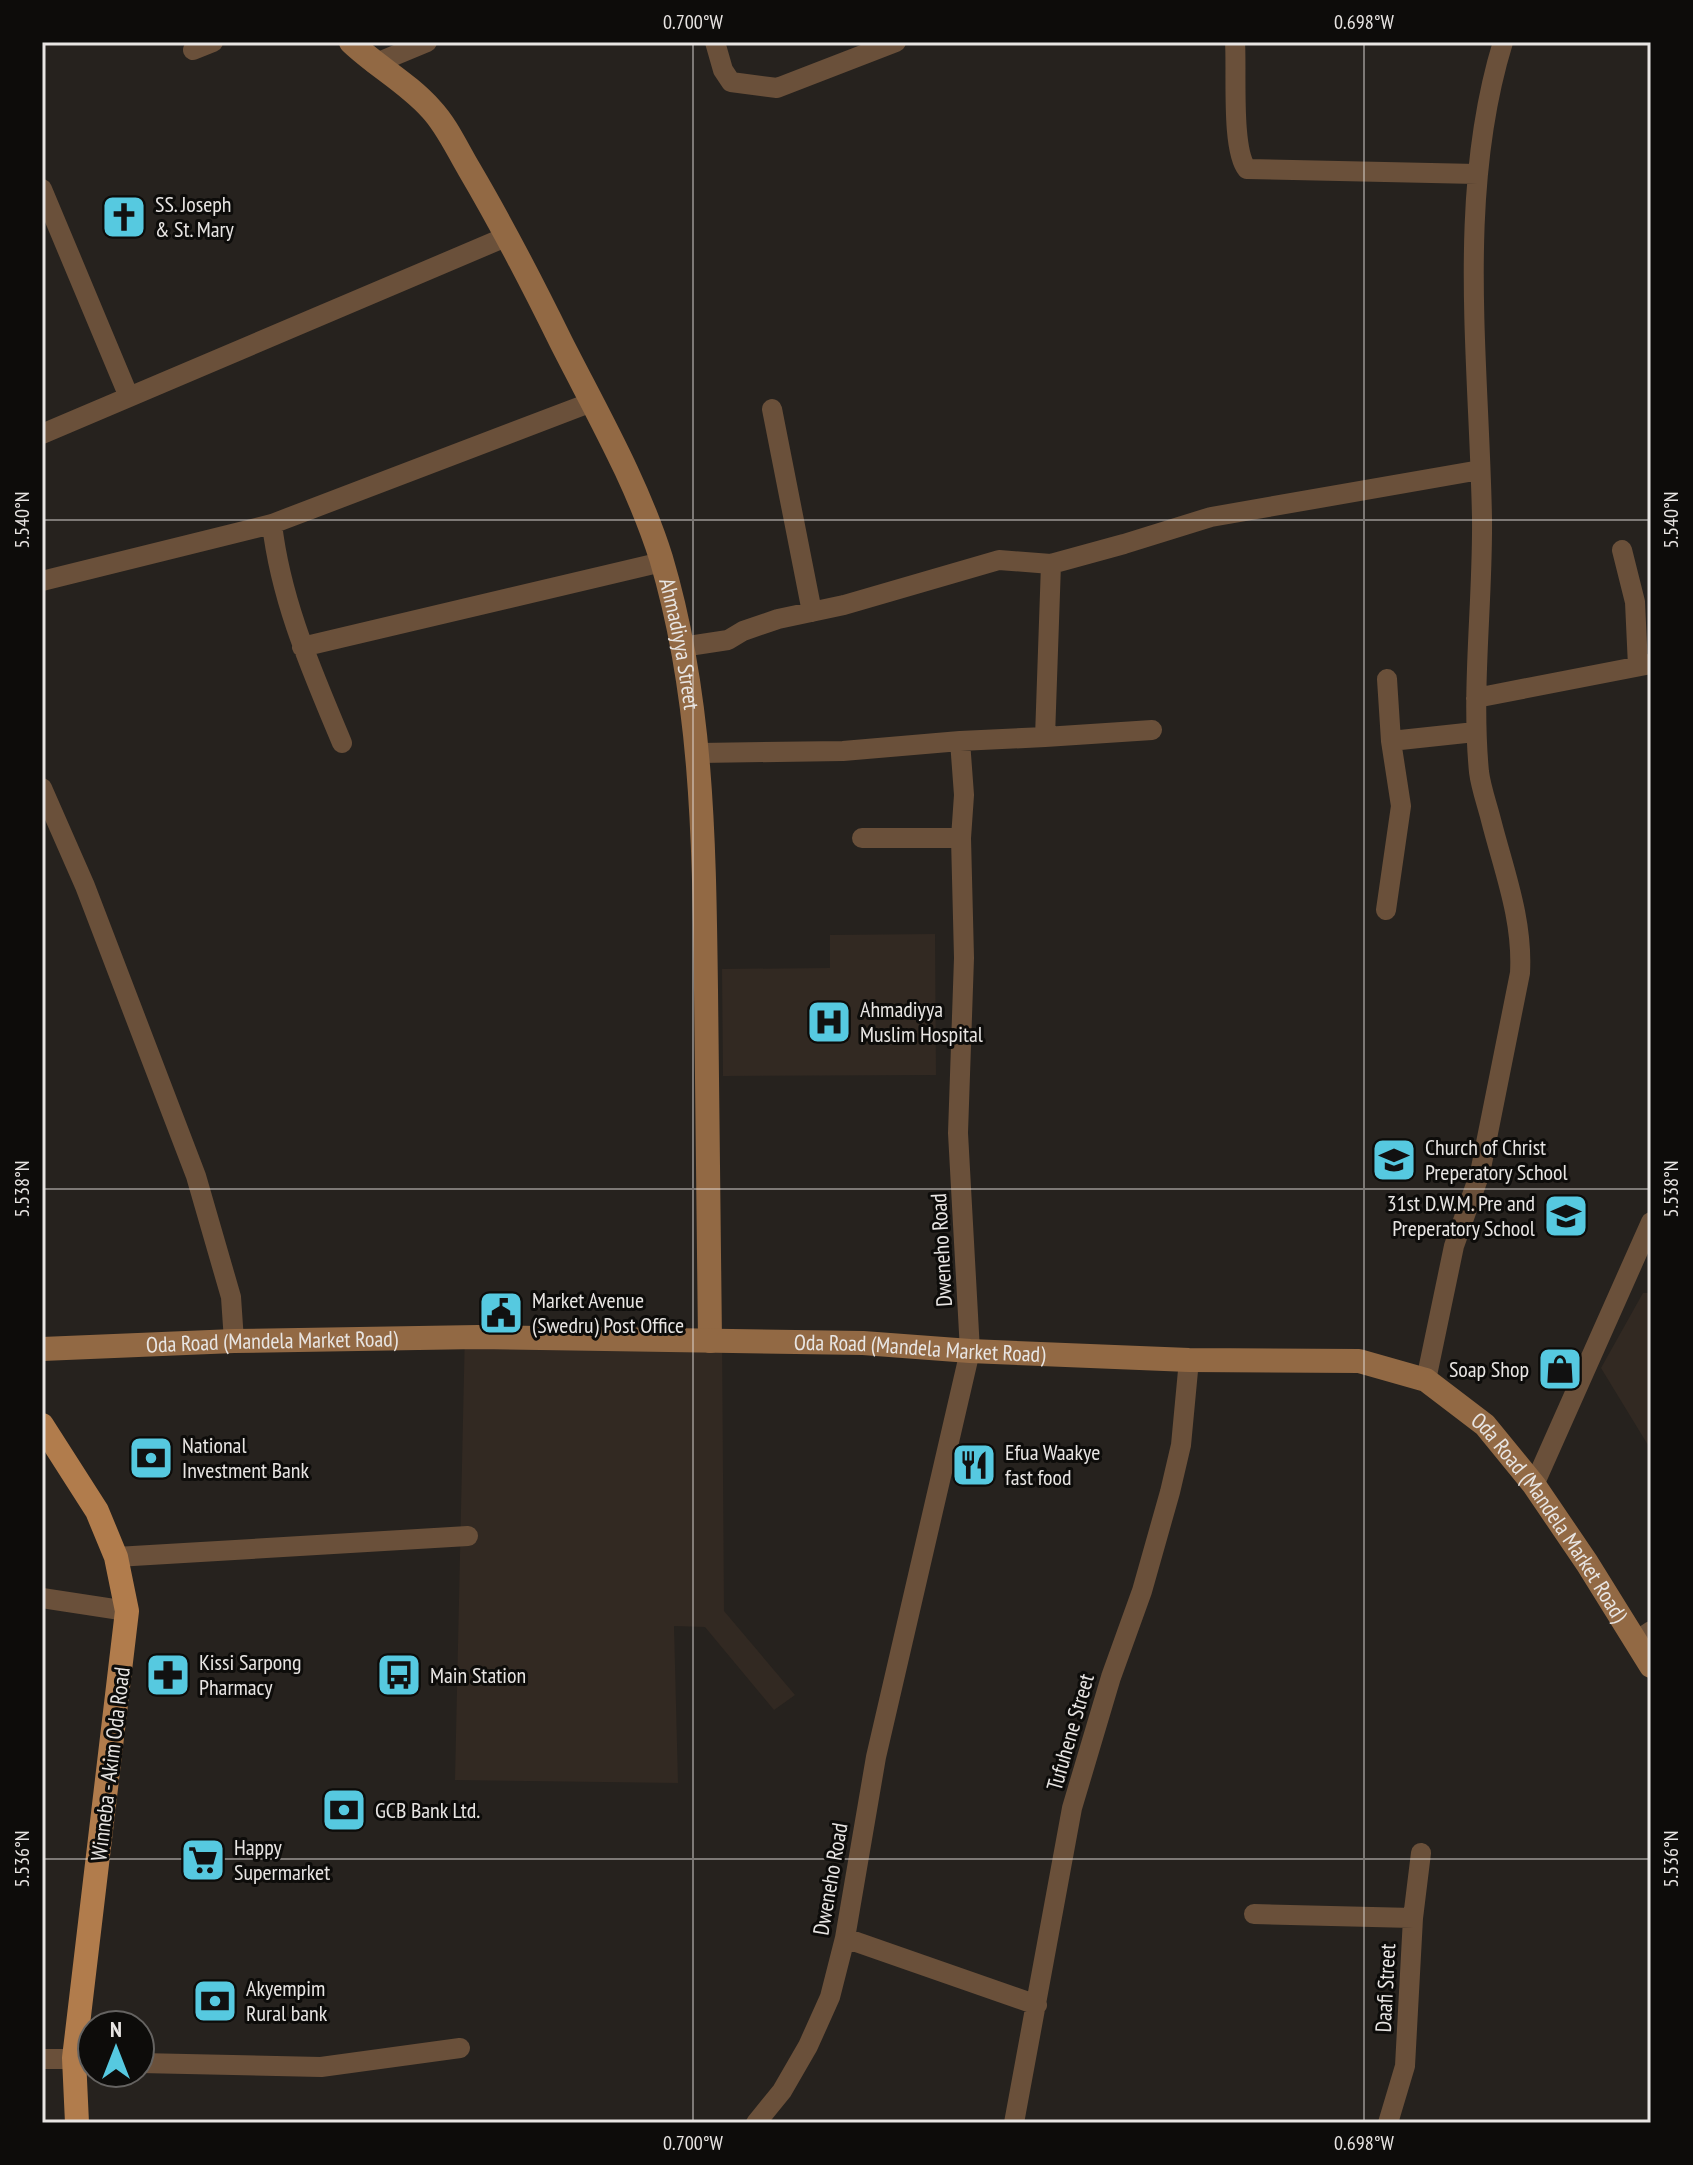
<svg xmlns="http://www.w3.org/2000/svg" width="1693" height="2165" viewBox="0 0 1693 2165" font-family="'PT Sans Narrow',sans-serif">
	<rect width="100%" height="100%" fill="#26221e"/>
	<path fill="#322922" d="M 935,934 L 936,1075 L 723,1076 L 722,969 L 830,968 L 830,935 Z
		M 1643,1293 L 1651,1293 L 1651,1450 L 1601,1368 Z
		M 465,1329 L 722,1333 L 724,1611 L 795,1695 L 774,1710 L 705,1627 L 674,1626 L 678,1783 L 455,1780 Z"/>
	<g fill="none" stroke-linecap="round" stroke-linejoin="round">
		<path stroke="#6a503a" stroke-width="20" d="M 715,42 L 723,70 L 731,82 L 777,88 L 896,42
			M 1235,42 C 1237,70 1231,150 1247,169 L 1477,174
			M 193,50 L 213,42
			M 374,64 L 427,42
			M 42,189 L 129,397
			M 772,409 L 812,612
			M 42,434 L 508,236
			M 272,524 C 281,602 312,671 342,743
			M 1622,550 L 1635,602 L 1638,666
			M 42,581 L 272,524 L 592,402
			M 302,647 L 662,562
			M 682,647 L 728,640 L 743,631 L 778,619 L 844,605 L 999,560 L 1051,564 L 1124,544 L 1211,517 L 1480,470
			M 1476,698 L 1651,664
			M 1045,737 L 1152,730
			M 1391,741 L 1475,732
			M 699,753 L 843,751 L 960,741
			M 42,788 L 85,886 L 196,1176 L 231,1297 L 234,1341
			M 862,838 L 961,838
			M 1386,910 L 1401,806 L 1391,741 L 1387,679
			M 1426,1380 L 1454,1246 L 1480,1173 L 1520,973 C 1523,919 1504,871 1491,820 C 1487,804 1481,788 1479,772 C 1471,688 1483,603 1482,518 C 1479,360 1456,195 1503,42
			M 1534,1485 L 1651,1222
			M 116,1557 L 468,1536
			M 42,1598 L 127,1611
			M 1636,1641 L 1651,1631
			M 1254,1914 L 1413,1918
			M 845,1938 L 1037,2005
			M 42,2059 L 92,2059
			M 140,2063 L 321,2067 L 460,2048
			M 756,2123 L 782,2091 L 808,2046 L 830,1997 L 845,1938 L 876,1757 L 970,1351 L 958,1133 L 964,958 L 961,838 L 964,795 L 960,741 L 1045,737 L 1051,564
			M 1014,2123 L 1072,1808 L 1111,1677 L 1142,1591 L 1170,1492 L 1181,1445 L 1189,1360
			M 1388,2123 L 1405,2066 L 1413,1918 L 1421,1853"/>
		<g stroke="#926944" stroke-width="24">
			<path id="s1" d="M 351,42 C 376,66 408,83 431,109 C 447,126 457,149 469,169 C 502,225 532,283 561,342 C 597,413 637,482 661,558 C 703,699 704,844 706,990 C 707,1107 709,1224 710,1341"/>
			<path id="s2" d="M 42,1349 L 234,1341 L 478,1337 L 863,1343 L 970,1351 L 1189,1360 L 1359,1361 L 1426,1380 L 1485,1425 L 1534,1485 L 1587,1563 L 1651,1666"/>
		</g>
		<path stroke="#b17c4c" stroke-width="24" d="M 42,1425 L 97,1511 L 116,1557 L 127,1611 L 74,2058 L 77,2123"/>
	</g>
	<path fill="none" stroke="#e8e5e3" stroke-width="2" stroke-opacity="0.45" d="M 693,42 L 693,2123M 1364,42 L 1364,2123M 42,520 L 1651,520M 42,1189 L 1651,1189M 42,1859 L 1651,1859"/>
	<defs>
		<g id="church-square" transform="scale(2.3)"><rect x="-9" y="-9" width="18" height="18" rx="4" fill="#56c9e0" stroke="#0d0c0a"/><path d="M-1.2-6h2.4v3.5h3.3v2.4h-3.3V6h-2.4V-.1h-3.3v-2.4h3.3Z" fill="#111"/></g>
		<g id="hospital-square" transform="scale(2.3)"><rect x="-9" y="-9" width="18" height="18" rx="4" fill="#56c9e0" stroke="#0d0c0a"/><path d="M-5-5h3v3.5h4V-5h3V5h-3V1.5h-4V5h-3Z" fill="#111"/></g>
		<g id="school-square" transform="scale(2.3)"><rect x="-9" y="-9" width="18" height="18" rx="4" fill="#56c9e0" stroke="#0d0c0a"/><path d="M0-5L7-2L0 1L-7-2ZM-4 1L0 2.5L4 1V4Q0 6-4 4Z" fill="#111"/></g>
		<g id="civic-square" transform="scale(2.3)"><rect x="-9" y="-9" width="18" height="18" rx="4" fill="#56c9e0" stroke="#0d0c0a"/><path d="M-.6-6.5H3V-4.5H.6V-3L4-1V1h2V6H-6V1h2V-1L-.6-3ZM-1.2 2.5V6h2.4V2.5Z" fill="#111"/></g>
		<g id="shop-square" transform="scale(2.3)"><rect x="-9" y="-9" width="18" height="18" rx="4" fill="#56c9e0" stroke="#0d0c0a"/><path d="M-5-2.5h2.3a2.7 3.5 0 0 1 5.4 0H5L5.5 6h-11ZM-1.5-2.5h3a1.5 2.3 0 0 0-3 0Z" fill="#111"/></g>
		<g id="bank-square" transform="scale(2.3)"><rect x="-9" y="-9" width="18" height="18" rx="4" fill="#56c9e0" stroke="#0d0c0a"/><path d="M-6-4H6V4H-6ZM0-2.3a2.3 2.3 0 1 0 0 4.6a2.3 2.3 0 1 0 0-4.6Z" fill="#111"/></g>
		<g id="restaurant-square" transform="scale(2.3)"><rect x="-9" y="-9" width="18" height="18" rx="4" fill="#56c9e0" stroke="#0d0c0a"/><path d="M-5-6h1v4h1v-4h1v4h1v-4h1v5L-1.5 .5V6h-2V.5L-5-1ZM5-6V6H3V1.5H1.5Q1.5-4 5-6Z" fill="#111"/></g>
		<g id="pharmacy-square" transform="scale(2.3)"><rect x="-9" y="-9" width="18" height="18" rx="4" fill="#56c9e0" stroke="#0d0c0a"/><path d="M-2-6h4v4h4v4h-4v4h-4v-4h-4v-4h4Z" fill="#111"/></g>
		<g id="bus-square" transform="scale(2.3)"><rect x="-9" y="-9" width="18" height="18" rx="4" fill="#56c9e0" stroke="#0d0c0a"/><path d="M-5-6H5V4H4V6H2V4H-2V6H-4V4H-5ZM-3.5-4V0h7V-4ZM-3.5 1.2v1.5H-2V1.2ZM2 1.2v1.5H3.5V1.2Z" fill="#111"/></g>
		<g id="supermarket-square" transform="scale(2.3)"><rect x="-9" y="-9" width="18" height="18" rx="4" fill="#56c9e0" stroke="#0d0c0a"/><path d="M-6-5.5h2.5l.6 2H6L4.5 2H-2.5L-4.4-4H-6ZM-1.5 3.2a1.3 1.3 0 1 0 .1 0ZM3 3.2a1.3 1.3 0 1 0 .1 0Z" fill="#111"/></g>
	</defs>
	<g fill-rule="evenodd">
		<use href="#church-square" x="124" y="217"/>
		<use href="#hospital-square" x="829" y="1022"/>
		<use href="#school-square" x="1394" y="1160"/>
		<use href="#school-square" x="1566" y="1216"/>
		<use href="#civic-square" x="501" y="1313"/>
		<use href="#shop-square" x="1560" y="1369"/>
		<use href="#bank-square" x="151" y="1458"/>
		<use href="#restaurant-square" x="974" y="1465"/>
		<use href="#pharmacy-square" x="168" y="1675"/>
		<use href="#bus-square" x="399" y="1675"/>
		<use href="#bank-square" x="344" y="1810"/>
		<use href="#supermarket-square" x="203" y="1860"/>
		<use href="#bank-square" x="215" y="2001"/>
	</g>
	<g text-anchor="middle" stroke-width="6" stroke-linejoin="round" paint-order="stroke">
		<g font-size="22" fill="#e8e5e3" stroke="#0d0c0a" text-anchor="start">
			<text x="155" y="212">SS. Joseph<tspan x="155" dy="25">&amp; St. Mary</tspan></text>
			<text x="860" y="1017">Ahmadiyya<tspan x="860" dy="25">Muslim Hospital</tspan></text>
			<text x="1425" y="1155">Church of Christ<tspan x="1425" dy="25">Preperatory School</tspan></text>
			<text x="1535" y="1211" text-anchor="end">31st D.W.M. Pre and<tspan x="1535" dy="25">Preperatory School</tspan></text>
			<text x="532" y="1308">Market Avenue<tspan x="532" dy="25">(Swedru) Post Office</tspan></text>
			<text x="1529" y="1377" text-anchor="end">Soap Shop</text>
			<text x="182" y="1453">National<tspan x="182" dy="25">Investment Bank</tspan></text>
			<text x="1005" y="1460">Efua Waakye<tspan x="1005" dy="25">fast food</tspan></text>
			<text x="199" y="1670">Kissi Sarpong<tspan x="199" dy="25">Pharmacy</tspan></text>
			<text x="430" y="1683">Main Station</text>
			<text x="375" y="1818">GCB Bank Ltd.</text>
			<text x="234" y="1855">Happy<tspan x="234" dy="25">Supermarket</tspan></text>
			<text x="246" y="1996">Akyempim<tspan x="246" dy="25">Rural bank</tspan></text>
		</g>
		<g font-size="22" fill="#e8e5e3" stroke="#0d0c0a">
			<text dy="8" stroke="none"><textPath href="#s1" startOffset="698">Ahmadiyya Street</textPath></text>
			<text transform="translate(941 1250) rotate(-93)" y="8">Dweneho Road</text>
			<text dy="8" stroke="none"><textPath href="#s2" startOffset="230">Oda Road (Mandela Market Road)</textPath></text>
			<text dy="8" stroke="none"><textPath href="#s2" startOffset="878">Oda Road (Mandela Market Road)</textPath></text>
			<text dy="8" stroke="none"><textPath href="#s2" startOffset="1574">Oda Road (Mandela Market Road)</textPath></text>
			<text transform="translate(1070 1732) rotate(-74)" y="8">Tufuhene Street</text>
			<text transform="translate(110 1764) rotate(-83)" y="8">Winneba - Akim Oda Road</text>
			<text transform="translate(830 1879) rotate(-80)" y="8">Dweneho Road</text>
			<text transform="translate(1385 1988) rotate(-87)" y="8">Daafi Street</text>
		</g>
	</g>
	<rect width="1693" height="2165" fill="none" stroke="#0d0c0a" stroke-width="88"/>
	<g transform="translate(116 2049)"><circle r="38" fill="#0d0c0a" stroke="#656361" stroke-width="2"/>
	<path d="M0-6L14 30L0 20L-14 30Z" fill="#56c9e0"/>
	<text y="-12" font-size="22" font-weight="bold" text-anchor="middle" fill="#e8e5e3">N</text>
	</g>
	<rect x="44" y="44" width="1605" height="2077" fill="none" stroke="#e8e5e3" stroke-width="3"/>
	<g font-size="20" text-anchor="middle" fill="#e8e5e3">
		<text x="693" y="29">0.700°W</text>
		<text x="1364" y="29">0.698°W</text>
		<text transform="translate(22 520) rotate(-90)" y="7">5.540°N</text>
		<text transform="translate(1671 520) rotate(-90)" y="7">5.540°N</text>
		<text transform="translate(22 1189) rotate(-90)" y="7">5.538°N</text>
		<text transform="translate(1671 1189) rotate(-90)" y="7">5.538°N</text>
		<text transform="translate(22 1859) rotate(-90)" y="7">5.536°N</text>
		<text transform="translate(1671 1859) rotate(-90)" y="7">5.536°N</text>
		<text x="693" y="2150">0.700°W</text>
		<text x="1364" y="2150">0.698°W</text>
	</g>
</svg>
